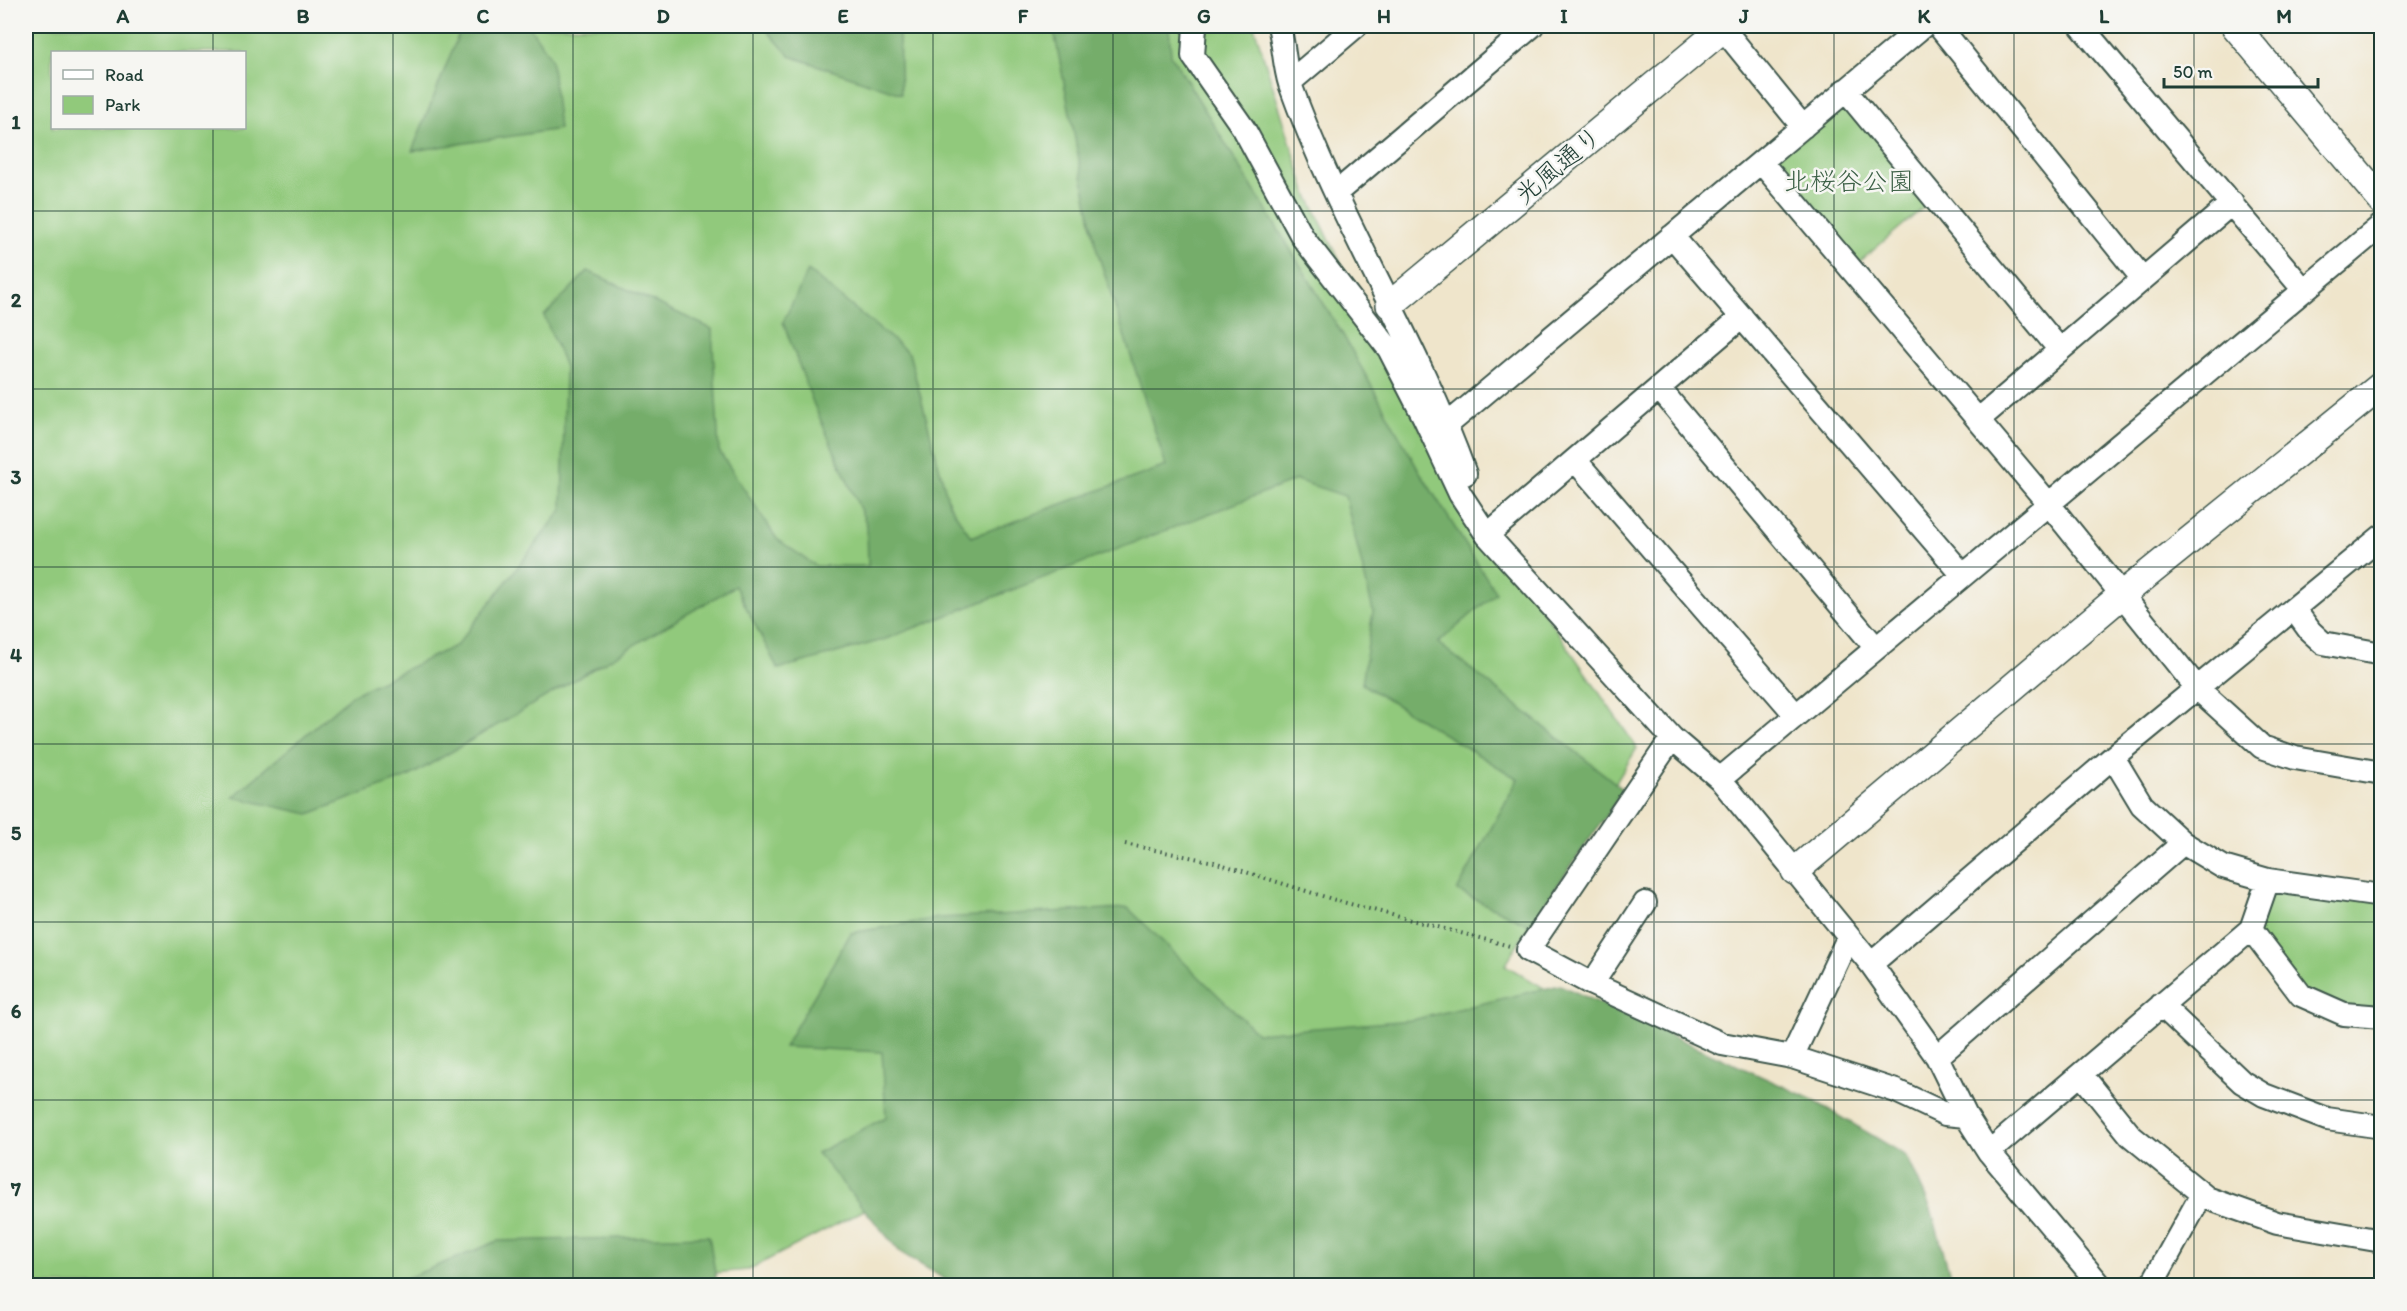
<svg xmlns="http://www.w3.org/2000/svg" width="2407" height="1311" viewBox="0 0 2407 1311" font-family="Itim,'Klee One',sans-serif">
	<rect width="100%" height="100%" fill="#f6f6f2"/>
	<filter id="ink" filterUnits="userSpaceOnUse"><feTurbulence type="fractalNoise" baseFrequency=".0167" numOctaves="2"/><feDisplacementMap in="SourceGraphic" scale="12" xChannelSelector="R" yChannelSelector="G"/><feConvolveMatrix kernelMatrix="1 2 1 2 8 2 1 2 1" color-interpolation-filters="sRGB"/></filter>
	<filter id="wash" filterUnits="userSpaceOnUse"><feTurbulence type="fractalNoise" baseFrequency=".008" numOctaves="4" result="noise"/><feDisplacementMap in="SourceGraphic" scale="24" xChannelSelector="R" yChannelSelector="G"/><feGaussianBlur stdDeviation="1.35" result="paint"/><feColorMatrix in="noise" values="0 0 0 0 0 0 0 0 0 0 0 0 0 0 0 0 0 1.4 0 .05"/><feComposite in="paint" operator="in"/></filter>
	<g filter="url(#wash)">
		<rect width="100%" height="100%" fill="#efe5cb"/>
		<path fill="#91c97b" stroke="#588358" stroke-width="1.5" fill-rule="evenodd" d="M 26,26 L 1254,26 L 1305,189 L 1425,438 L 1637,748 L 1505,965 L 1650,1051 L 905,1189 L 748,1270 L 565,1286 L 26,1285 ZM 52,52 L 244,52 L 244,128 L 52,128 Z
			M 1845,90 L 1935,198 L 1851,269 L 1761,162 Z
			M 2268,880 L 2381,896 L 2381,1017 L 2301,995 L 2251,929 Z"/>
		<path fill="#74ad6b" stroke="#4a7550" stroke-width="1.5" d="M 462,26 L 529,26 L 551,58 L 559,129 L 412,151 Z
			M 763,26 L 893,26 L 899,36 L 901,94 L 790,56 Z
			M 1053,26 L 1169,26 L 1171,55 L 1343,335 L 1418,469 L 1496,593 L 1438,643 L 1624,790 L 1530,925 L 1457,891 L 1518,779 L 1362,684 L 1373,611 L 1345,496 L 1296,480 L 883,640 L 778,669 L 735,586 L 410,776 L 309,814 L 233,797 L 352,695 L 457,645 L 562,510 L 565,367 L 544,316 L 588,271 L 712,329 L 719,451 L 777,539 L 816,566 L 868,566 L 867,525 L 814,405 L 783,322 L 808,271 L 909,353 L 949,504 L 971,537 L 1166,466 L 1096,247 Z
			M 1128,908 L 1257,1033 L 1412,1020 L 1560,985 L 1811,1099 L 1907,1156 L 1931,1209 L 1953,1285 L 954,1285 L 900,1252 L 817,1153 L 886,1117 L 882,1052 L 784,1047 L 851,933 L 939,918 Z
			M 709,1236 L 717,1285 L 390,1285 L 498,1241 Z"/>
	</g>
	<g filter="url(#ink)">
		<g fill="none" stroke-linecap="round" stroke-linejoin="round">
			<g stroke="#3e564b" stroke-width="26">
				<path id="minor" d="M 1195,26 L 1193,56 L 1244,129 L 1303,238 L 1389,349 L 1424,417 L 1460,494 L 1487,535 L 1672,738 L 1720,779 L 1871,964 L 1937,1057 L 1966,1116 L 1989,1152 L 2101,1286
					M 1279,26 C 1284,44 1284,65 1290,84 C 1338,219 1417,340 1465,474
					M 1721,26 L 1803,127
					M 1939,26 L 2143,279
					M 2081,26 L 2304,290
					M 1290,82 L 1356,26
					M 1845,90 L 2060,350
					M 1761,162 L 2048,503 L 2197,688 L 2262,747 L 2295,758 L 2382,773
					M 1336,193 L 1532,26
					M 1672,236 L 1963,575
					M 1659,388 L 1876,648
					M 1978,420 L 2232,203
					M 1447,425 L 1923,26
					M 1575,460 L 1796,715
					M 1487,535 L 1742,317
					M 2294,609 L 2310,631 L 2323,643 L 2382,654
					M 1672,738 L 1528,950 L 1592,984 L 1722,1044 L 1792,1057 L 1896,1091 L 1945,1114 L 1966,1116
					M 2113,757 L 2142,805 L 2183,843 L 2223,867 L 2268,880 L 2382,896
					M 1720,779 L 2382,225
					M 2251,929 L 2301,995 L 2344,1014 L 2382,1017
					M 1871,964 L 2113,757 L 2382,536
					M 1592,984 L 1645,903
					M 2161,1005 L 2242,1082 L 2264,1095 L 2327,1119 L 2382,1127
					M 1792,1057 L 1848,938
					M 1937,1057 L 2183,843
					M 2081,1074 L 2131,1136 L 2207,1198 L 2277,1223 L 2382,1241
					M 1989,1152 L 2251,929 L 2268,880
					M 2151,1286 L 2202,1194"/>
			</g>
			<g stroke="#3e564b" stroke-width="30">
				<path id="tertiary" d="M 2235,26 L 2382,201
					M 1390,305 L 1726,26
					M 1795,871 L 2123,594 L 2382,385"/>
			</g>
			<path stroke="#3e564b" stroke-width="4" stroke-dasharray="1.5 4.5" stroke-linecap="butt" d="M 1125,844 L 1214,862 L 1335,900 L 1510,946"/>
			<use href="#minor" stroke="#fff" stroke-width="22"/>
			<use href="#tertiary" stroke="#fff" stroke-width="27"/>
		</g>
	</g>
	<path fill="none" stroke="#1f3d34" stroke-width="1.5" stroke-opacity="0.55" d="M 213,26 L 213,52M 393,26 L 393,1286M 573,26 L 573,1286M 753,26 L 753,1286M 933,26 L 933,1286M 1113,26 L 1113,1286M 1294,26 L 1294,1286M 1474,26 L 1474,1286M 1654,26 L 1654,1286M 1834,26 L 1834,1286M 2014,26 L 2014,1286M 2194,26 L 2194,1286M 213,128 L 213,1286M 26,211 L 2382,211M 26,389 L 2382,389M 26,567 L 2382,567M 26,744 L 2382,744M 26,922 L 2382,922M 26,1100 L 2382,1100"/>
	<g text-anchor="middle" stroke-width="5" stroke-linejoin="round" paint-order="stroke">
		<g font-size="26" fill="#1f3d34" stroke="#f6f6f2">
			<text transform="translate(1558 165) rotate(-40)" y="9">光風通り</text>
		</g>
		<g font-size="26" fill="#3c6046" stroke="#f6f6f2">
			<text x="1849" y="190">北桜谷公園</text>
		</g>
	</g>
	<rect width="2407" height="1311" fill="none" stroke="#f6f6f2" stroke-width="66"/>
	<rect x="51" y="51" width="195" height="78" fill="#f6f6f2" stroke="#a0aca6" stroke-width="1.5"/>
	<rect x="63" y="70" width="30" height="9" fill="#ffffff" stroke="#a0aca6" stroke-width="1.5"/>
	<text x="105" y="81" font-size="18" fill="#1f3d34">Road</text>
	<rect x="63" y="96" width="30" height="18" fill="#91c97b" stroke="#a0aca6" stroke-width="1.5"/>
	<text x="105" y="111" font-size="18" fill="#1f3d34">Park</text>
	<path d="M2164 78v9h154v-9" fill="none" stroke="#1f3d34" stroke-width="3"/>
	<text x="2173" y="78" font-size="18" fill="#1f3d34" stroke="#f6f6f2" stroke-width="4.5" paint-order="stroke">50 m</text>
	<rect x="33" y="33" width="2341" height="1245" fill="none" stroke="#1f3d34" stroke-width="2"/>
	<g font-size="20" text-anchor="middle" font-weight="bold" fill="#1f3d34">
		<text x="123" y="23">A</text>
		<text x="303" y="23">B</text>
		<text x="483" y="23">C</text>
		<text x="663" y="23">D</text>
		<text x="843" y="23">E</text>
		<text x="1023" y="23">F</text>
		<text x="1204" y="23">G</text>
		<text x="1384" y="23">H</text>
		<text x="1564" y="23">I</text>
		<text x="1744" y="23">J</text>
		<text x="1924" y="23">K</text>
		<text x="2104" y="23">L</text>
		<text x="2284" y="23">M</text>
		<text x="16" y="129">1</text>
		<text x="16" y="307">2</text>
		<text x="16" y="484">3</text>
		<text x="16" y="662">4</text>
		<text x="16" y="840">5</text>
		<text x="16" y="1018">6</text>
		<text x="16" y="1196">7</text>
	</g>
</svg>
